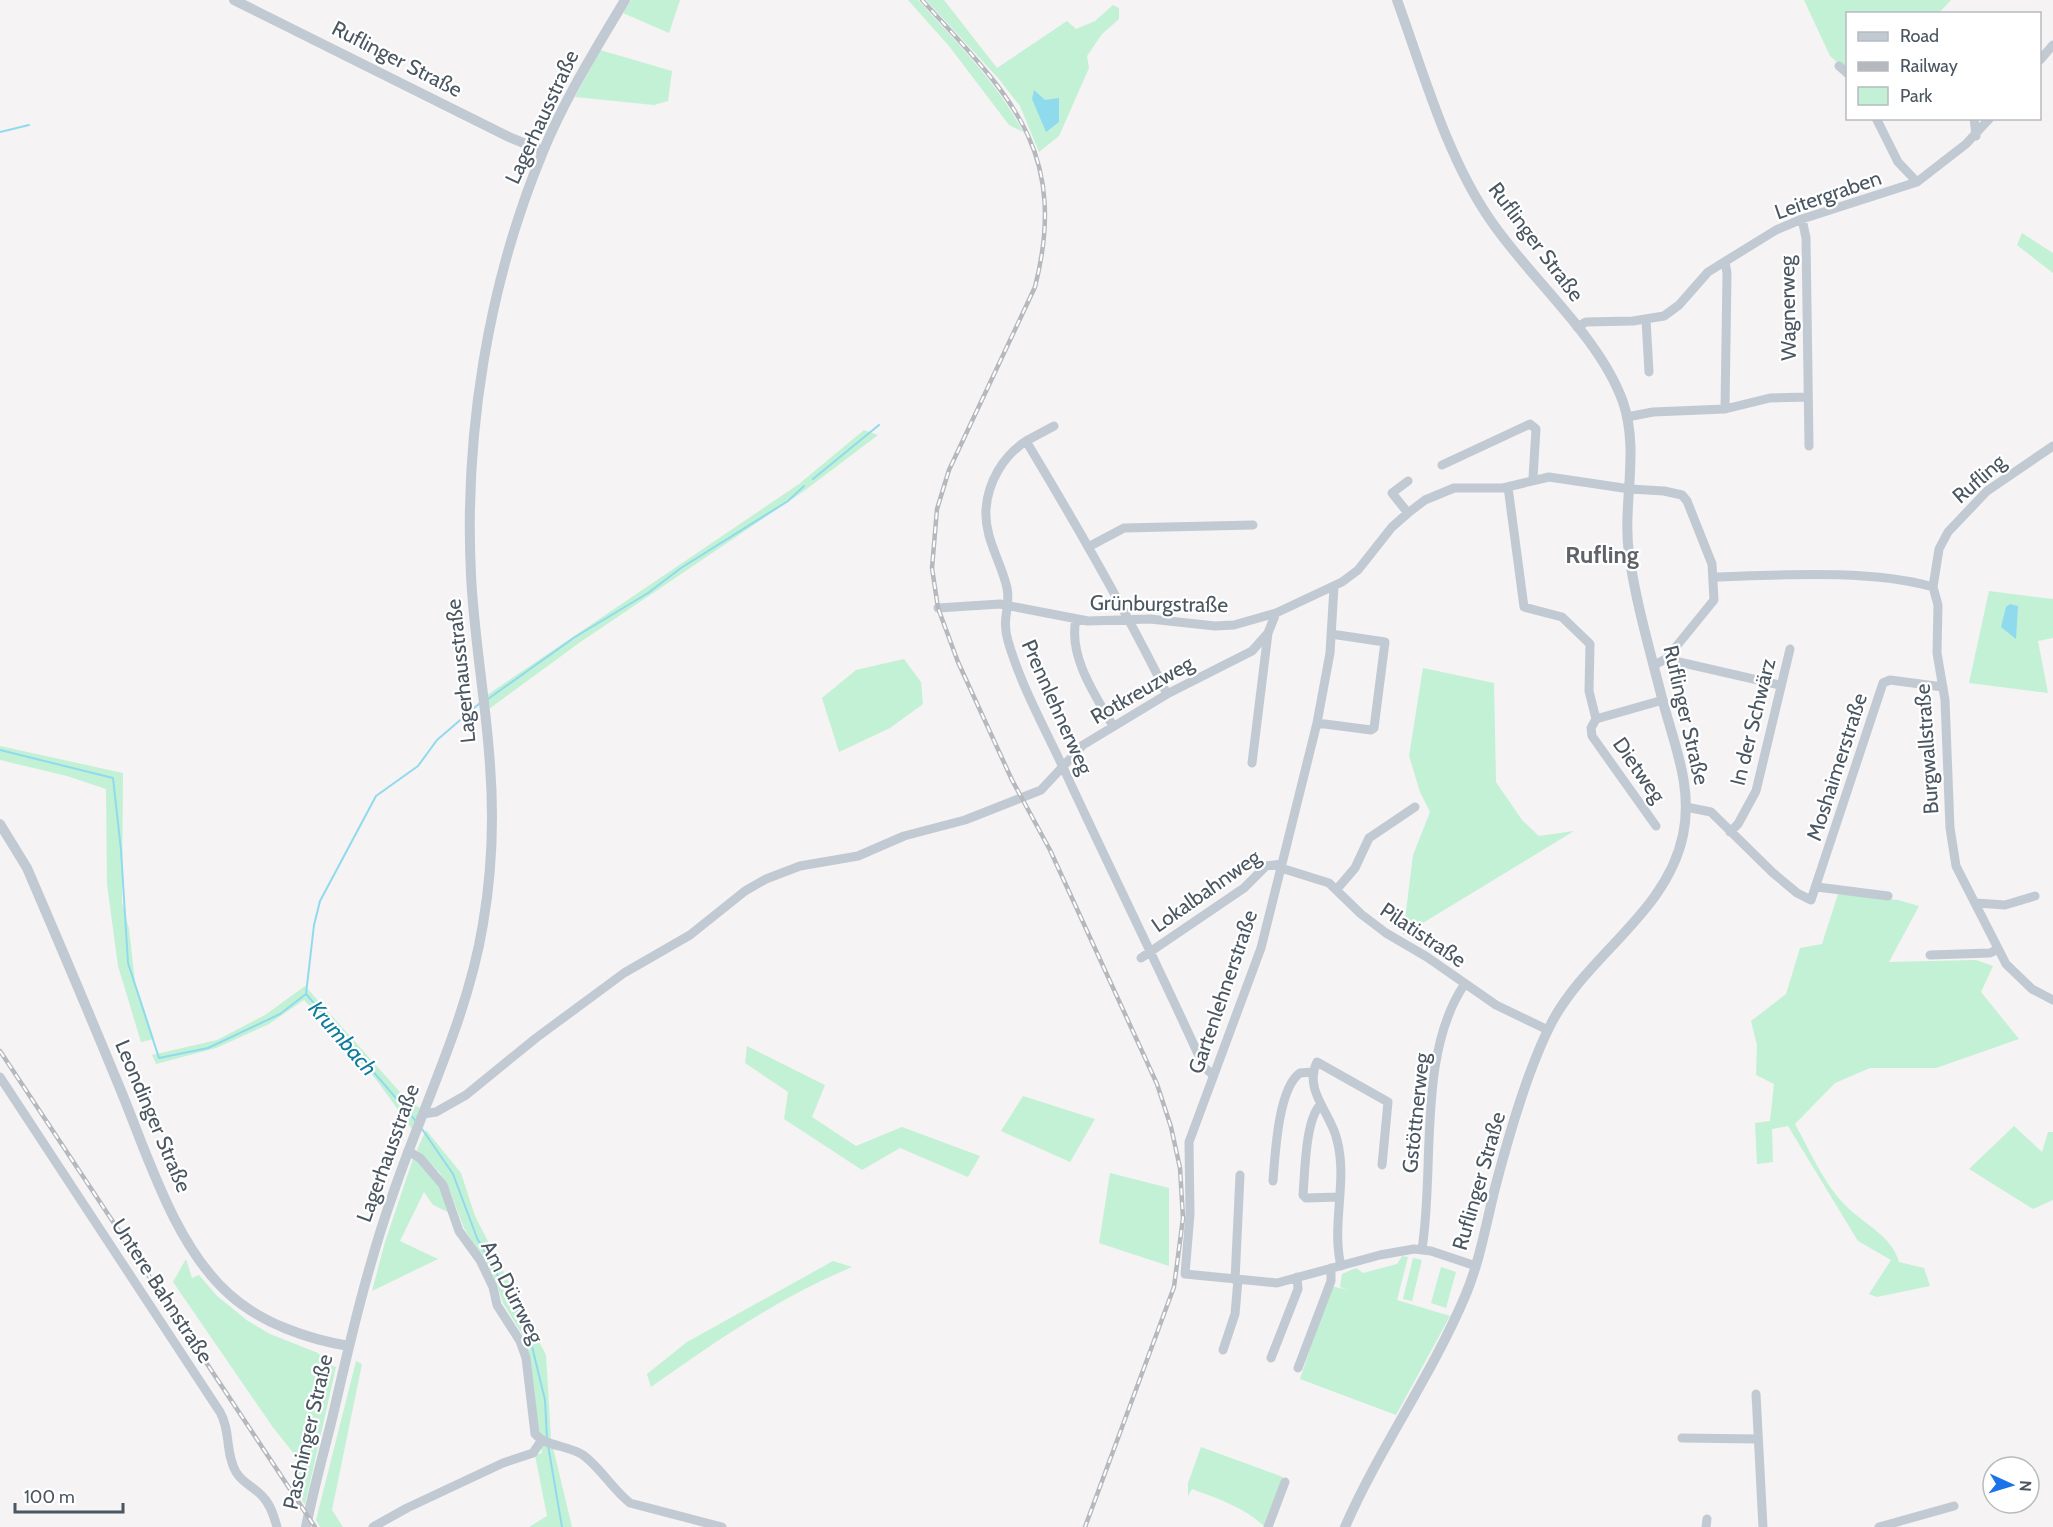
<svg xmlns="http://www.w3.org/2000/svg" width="2053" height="1527" viewBox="0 0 2053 1527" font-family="Cabin,sans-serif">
	<rect width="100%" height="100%" fill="#f5f3f3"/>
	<path fill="#c3f1d5" d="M 631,0 L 680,0 L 669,33 L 623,13 Z
		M 908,0 L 918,0 C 956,42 997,82 1023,132 L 1009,125 L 949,46 Z
		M 926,0 L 944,0 L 997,68 L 1067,21 L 1076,29 L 1095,21 L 1113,5 L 1119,8 L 1119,19 L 1102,34 L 1087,56 L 1089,68 L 1059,136 L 1039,152 L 1020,106 L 998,78 Z
		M 1804,0 L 1951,0 L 1939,13 L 1848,14 L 1847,71 L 1830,56 Z
		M 600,50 L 672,71 L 668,101 L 654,105 L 575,97 Z
		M 2022,233 L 2053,253 L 2053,273 L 2017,245 Z
		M 864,430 L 878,435 L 804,491 L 579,643 L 489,709 L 487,695 L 799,484 Z
		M 1989,591 L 2053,599 L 2053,638 L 2038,641 L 2048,693 L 1969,683 Z
		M 904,659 L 921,682 L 923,704 L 890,728 L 839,752 L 822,698 L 856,670 Z
		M 1423,668 L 1494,683 L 1496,782 L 1522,820 L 1539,836 L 1574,831 L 1403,935 L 1413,855 L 1430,812 L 1420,792 L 1409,756 Z
		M 0,746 L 123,773 L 122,902 L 129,929 L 135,982 L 154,1039 L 141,1042 L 118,966 L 107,884 L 106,789 L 67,776 L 0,760 Z
		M 1838,894 L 1898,900 L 1919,906 L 1889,962 L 1976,960 L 1993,966 L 1981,992 L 2019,1039 L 1936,1068 L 1870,1068 L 1835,1083 L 1795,1124 C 1810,1151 1824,1184 1846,1206 C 1865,1225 1892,1236 1899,1262 L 1924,1268 L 1930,1286 L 1877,1297 L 1869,1294 L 1891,1260 L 1858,1241 L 1788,1126 L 1772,1129 L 1773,1162 L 1757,1164 L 1755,1123 L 1770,1121 L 1774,1084 L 1756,1075 L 1757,1045 L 1751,1021 L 1786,994 L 1800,948 L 1822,944 Z
		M 305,986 L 408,1101 L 420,1108 L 412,1129 L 375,1078 L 304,1000 L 269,1024 L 216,1048 L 156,1064 L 152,1055 L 217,1040 L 265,1015 Z
		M 747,1046 L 825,1085 L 812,1117 L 856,1146 L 902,1127 L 980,1156 L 968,1177 L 900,1148 L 862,1170 L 784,1119 L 788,1092 L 745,1063 Z
		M 1023,1096 L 1095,1119 L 1070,1162 L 1001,1131 Z
		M 2014,1126 L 2042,1152 L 2048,1132 L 2053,1132 L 2053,1200 L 2033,1209 L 1969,1169 Z
		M 426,1130 L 461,1173 L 475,1216 L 546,1355 L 551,1439 L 572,1527 L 529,1527 L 547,1516 L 535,1455 L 542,1453 L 525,1339 L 503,1303 L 497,1285 L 464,1228 L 449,1189 L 440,1173 L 417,1150 Z
		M 413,1159 L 417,1160 L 439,1185 L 450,1213 L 433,1205 L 424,1192 L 400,1241 L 438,1259 L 372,1291 L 385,1242 Z
		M 1110,1173 L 1169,1188 L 1169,1266 L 1099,1243 Z
		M 1402,1256 L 1408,1257 L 1397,1300 L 1450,1316 L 1396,1415 L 1300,1379 L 1331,1286 L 1348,1290 L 1340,1287 L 1342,1274 L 1356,1268 L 1363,1273 L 1397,1264 Z
		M 1413,1258 L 1422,1260 L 1412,1301 L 1403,1299 Z
		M 186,1259 L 192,1278 L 199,1275 L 217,1296 L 248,1321 L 270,1334 L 318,1353 L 327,1364 L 336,1367 L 305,1505 L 294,1487 L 302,1464 L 272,1426 L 173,1282 Z
		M 833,1261 L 852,1267 C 778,1298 716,1341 651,1387 L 647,1374 L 687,1342 Z
		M 1441,1267 L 1456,1272 L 1446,1308 L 1431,1303 Z
		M 356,1361 L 362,1364 L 332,1510 L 343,1527 L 320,1527 L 316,1520 Z
		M 1201,1447 L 1283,1477 L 1264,1526 C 1243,1507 1219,1499 1192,1489 L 1188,1496 L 1188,1483 Z"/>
	<path fill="#90daee" d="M 1034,90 L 1045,100 L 1059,98 L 1059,122 L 1046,132 L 1032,99 Z
		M 2010,604 L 2018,606 L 2016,639 L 2001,627 L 2006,607 Z"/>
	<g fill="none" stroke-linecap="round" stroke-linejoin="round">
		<path stroke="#90daee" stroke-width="2" d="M 0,132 L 29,125
			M 813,479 L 879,425
			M 488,699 L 575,637 L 648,593 L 681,568 L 788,501 L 804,486
			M 0,750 L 113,778 L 121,850 L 128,963 L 159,1058 L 208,1048 L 280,1014 L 306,994 L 415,1120
			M 306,994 L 314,925 L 320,901 L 376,796 L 418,766 L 437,740 L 480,703
			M 422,1129 L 453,1174 L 477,1238 L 528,1330 L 545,1400 L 547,1439
			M 548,1445 L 562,1527"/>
		<path stroke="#c1cad2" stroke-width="9" d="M 2040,60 L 2053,45
			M 1839,66 L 1848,74
			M 1876,118 L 1898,162 L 1917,182
			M 1974,118 L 1976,136
			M 1802,219 L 1806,238 L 1809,446
			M 1646,320 L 1649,372
			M 1577,327 L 1586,322 L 1633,321 L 1664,316 L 1679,305 L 1708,272 L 1776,230 L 1802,219 L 1917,182 L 1966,144 L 1990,118
			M 1725,409 L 1727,273 L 1725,262
			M 1627,417 L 1653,412 L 1725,409 L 1770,398 L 1808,397
			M 1054,426 L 1026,441 C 1076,524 1124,607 1167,694
			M 1026,441 C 1003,456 988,482 986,509 C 984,538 1001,561 1007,588 C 1011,607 1001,618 1008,641 C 1022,689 1048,734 1068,778 C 1113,875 1160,970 1204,1067 L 1213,1075
			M 1442,465 L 1530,424 L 1536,429 L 1533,478
			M 1508,487 L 1524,607 L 1562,617 L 1590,644 L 1589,691 L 1596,719 L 1663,700
			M 1408,513 L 1392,493 L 1408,481
			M 1090,546 L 1124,528 L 1253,525
			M 1715,577 C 1780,575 1871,569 1933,587 L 1939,549 L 1948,532 L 1987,491 L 2053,446
			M 1334,587 L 1330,653 L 1317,723 L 1261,948 L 1189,1142 L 1190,1214 L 1185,1274 L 1277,1283 L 1380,1255 L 1414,1249 L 1431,1251 L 1476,1266
			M 1933,587 L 1938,605 L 1937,653 L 1945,700 L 1950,828 L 1956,866 L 2006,964 L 2032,989 L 2053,1000
			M 938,608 L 1000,604 L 1088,621 L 1150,619 L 1215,626 L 1234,625 L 1276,613 L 1342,582 L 1358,570 L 1392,527 L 1408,513 L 1425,500 L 1454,488 L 1503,488 L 1549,477 L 1630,489 L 1664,491 L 1682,495 L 1687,501 L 1712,564 L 1714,600 L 1666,659
			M 1076,619 C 1068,656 1095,695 1113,726
			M 1654,665 L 1666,659 L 1780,685
			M 1596,719 L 1591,728 L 1592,736 L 1656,826
			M 1317,723 L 1371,730 L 1374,728 L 1385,642 L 1331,634
			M 1252,763 L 1268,633
			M 1686,807 L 1711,812 L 1772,872 L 1797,893 L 1811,900 L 1883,683 L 1890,680 L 1943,687
			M 1730,832 L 1738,824 L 1756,791 L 1790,649
			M 1281,868 L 1329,883 L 1361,914 L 1386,933 L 1427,957 L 1496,1005 L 1548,1030
			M 1817,887 L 1888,896
			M 1337,889 L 1355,868 L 1369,838 L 1415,807
			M 1976,903 L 2005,905 L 2035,896
			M 1930,955 L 1990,953 L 1998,949
			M 1141,958 L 1244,888 L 1266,866 L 1282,864
			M 0,1077 L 220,1412 C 231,1431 225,1453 236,1472 C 243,1484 255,1487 263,1497 C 271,1505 274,1517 277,1527
			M 1321,1104 C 1305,1119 1305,1173 1303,1195 L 1306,1198 L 1339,1197
			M 423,1114 L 436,1112 L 466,1095 L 536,1038 L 624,973 L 690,935 L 745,891 L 766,879 L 800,866 L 858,856 L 904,836 L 965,820 L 1041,790 L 1083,745 L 1169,693 L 1252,651 L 1268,633 L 1276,613
			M 408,1151 L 420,1158 L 443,1185 L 459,1231 L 480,1260 L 493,1287 L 497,1305 L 520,1341 L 526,1358 L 535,1434 C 547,1447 568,1445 583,1455 C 601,1468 612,1489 630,1503 L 722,1527
			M 1273,1181 C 1275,1156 1278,1088 1300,1073 L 1312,1072
			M 1422,1249 C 1435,1169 1417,1055 1464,985
			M 1341,1266 C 1331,1224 1348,1181 1337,1140 C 1331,1113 1303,1090 1317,1062 L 1388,1102 L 1382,1165
			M 1235,1280 L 1240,1175
			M 1223,1350 L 1235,1314 L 1238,1280
			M 1271,1358 L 1298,1289 L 1297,1277
			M 1298,1368 L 1331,1281 L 1331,1268
			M 1756,1394 L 1763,1527
			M 1682,1438 L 1757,1439
			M 373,1527 L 407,1508 L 503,1463 L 533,1453 L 541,1441
			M 1268,1527 L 1285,1482
			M 1706,1527 L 1707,1519
			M 1879,1527 L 1954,1506"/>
		<path stroke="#c1cad2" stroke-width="10" d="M 234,0 L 509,137 L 543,151
			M 0,824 L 27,868 C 58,940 89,1013 119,1086 C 147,1153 174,1245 229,1294 C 261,1323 307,1339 349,1346
			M 306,1527 C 313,1491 323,1455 332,1419 C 350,1341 368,1263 395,1188 C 425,1101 468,1016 483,924 C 492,872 494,818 490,765 C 486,702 474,639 471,575 C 464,434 488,285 542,154 C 564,100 595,50 625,0
			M 1345,1527 C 1380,1447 1432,1375 1466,1294 C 1480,1260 1486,1224 1495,1188 C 1508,1138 1529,1065 1553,1020 C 1590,953 1667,912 1683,835 C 1693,788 1675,747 1663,702 C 1651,654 1636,604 1629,554 C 1622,503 1640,452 1623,402 C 1599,335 1529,278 1489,218 C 1446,155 1423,71 1397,0"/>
		<g stroke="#b5b8bd" stroke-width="4.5">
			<path id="rail" d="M 922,0 C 1008,94 1070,149 1035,287 L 949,470 L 937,509 L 932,568 L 938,608 L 958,662 L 1012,780 L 1050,850 L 1157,1084 L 1171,1127 L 1180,1168 L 1183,1218 L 1174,1287 L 1085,1527
				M 0,1051 L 315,1527"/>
		</g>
		<use href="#rail" stroke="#fff" stroke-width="2" stroke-dasharray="7" stroke-linecap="butt"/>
	</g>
	<g text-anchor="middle" stroke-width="4.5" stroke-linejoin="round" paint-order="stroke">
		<g font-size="21" fill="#4a5661" stroke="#fff">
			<text transform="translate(397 59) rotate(27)" y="7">Ruflinger Straße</text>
			<text transform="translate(542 117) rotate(-65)" y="7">Lagerhausstraße</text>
			<text transform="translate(1828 195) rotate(-19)" y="7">Leitergraben</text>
			<text transform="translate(1536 242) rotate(53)" y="7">Ruflinger Straße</text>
			<text transform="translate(1788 308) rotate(-91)" y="7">Wagnerweg</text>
			<text transform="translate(1979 479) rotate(-41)" y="7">Rufling</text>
			<text transform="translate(1159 604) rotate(1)" y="7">Grünburgstraße</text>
			<text transform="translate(461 671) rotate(-96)" y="7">Lagerhausstraße</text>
			<text transform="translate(1142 690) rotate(-30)" y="7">Rotkreuzweg</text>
			<text transform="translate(1057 707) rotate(66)" y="7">Prennlehnerweg</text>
			<text transform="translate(1686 715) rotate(77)" y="7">Ruflinger Straße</text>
			<text transform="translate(1753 722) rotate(-76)" y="7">In der Schwärz</text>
			<text transform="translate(1927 749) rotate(-94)" y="7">Burgwallstraße</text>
			<text transform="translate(1837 767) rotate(-72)" y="7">Moshaimerstraße</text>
			<text transform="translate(1639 770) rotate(55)" y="7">Dietweg</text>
			<text transform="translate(1206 891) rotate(-35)" y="7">Lokalbahnweg</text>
			<text transform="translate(1423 935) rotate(34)" y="7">Pilatistraße</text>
			<text transform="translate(1223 992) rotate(-71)" y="7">Gartenlehnerstraße</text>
			<text transform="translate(1416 1113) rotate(-84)" y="7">Gstöttnerweg</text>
			<text transform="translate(153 1116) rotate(67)" y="7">Leondinger Straße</text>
			<text transform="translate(388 1153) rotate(-70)" y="7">Lagerhausstraße</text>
			<text transform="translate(1479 1181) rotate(-74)" y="7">Ruflinger Straße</text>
			<text transform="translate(162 1291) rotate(57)" y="7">Untere Bahnstraße</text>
			<text transform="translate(512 1292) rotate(63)" y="7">Am Dürrweg</text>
			<text transform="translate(308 1432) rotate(-77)" y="7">Paschinger Straße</text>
		</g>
		<g font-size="22" font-style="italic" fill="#0c7c9b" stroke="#fff">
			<text transform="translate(343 1038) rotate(49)" y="8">Krumbach</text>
		</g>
		<g font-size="24" font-weight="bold" fill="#5f6368" stroke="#fff">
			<text x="1602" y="563">Rufling</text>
		</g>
	</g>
	<rect x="1846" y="12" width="195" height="108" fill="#ffffff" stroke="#b7bbc0" stroke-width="1.5"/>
	<rect x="1858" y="32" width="30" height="9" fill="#c1cad2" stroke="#b7bbc0" stroke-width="1.5"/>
	<text x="1900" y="42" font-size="18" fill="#4a5661">Road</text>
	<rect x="1858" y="62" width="30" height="9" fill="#b5b8bd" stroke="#b7bbc0" stroke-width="1.5"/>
	<text x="1900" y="72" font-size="18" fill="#4a5661">Railway</text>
	<rect x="1858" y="87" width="30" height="18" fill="#c3f1d5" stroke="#b7bbc0" stroke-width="1.5"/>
	<text x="1900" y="102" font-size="18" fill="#4a5661">Park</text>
	<g transform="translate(2011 1485) rotate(94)"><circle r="28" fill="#ffffff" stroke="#b7bbc0" stroke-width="1.5"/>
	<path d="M0-4.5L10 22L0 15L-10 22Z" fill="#1a73e8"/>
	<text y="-9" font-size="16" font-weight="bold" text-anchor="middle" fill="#4a5661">N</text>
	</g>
	<path d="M15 1503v9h108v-9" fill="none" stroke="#4a5661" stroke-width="3"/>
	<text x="24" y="1503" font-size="18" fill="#4a5661" stroke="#ffffff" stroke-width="4.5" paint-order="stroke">100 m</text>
</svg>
